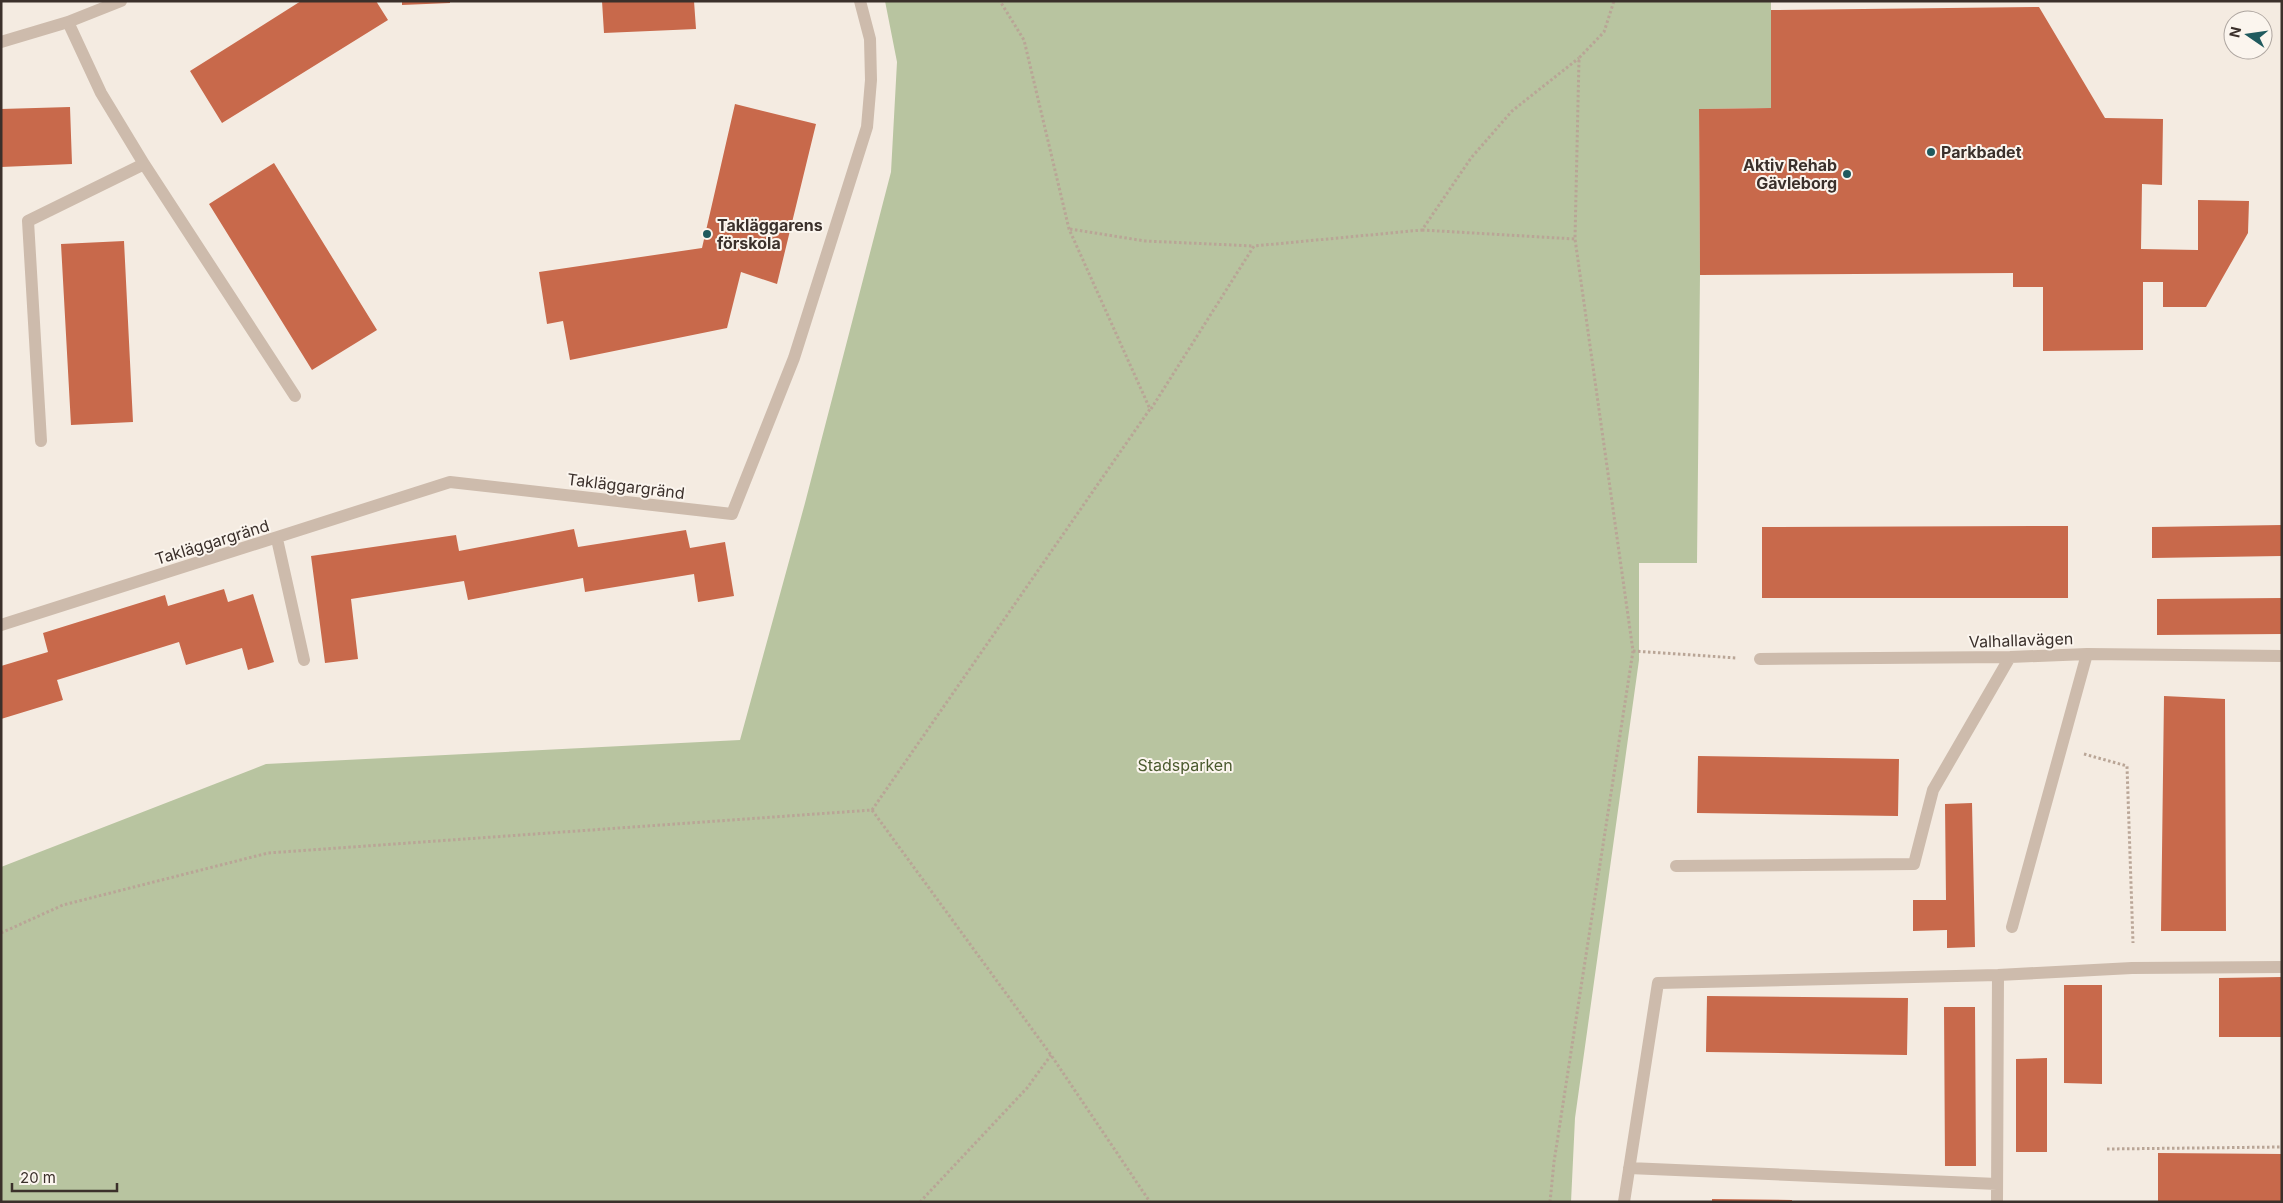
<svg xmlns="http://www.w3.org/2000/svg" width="2283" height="1203" viewBox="0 0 2283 1203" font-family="Inter,sans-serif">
	<rect width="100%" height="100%" fill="#f4ebe1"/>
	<path fill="#b8c4a0" d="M 885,1 L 1771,1 L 1771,108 L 1699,109 L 1700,275 L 1697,563 L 1639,563 L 1639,660 L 1575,1118 L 1571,1202 L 1,1202 L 1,867 L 266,764 L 740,740 L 805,503 L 891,172 L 897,62 Z"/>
	<path fill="#c8694b" d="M 301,1 L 376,1 L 388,20 L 222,123 L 190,71 Z
		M 402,1 L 450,1 L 450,3 L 402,5 Z
		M 602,1 L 694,1 L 696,29 L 604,33 Z
		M 2039,7 L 2105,118 L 2163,119 L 2162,185 L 2142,184 L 2141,249 L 2198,250 L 2198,200 L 2249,201 L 2248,233 L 2206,307 L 2163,307 L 2163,282 L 2143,282 L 2143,350 L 2043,351 L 2043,287 L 2013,287 L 2013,273 L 1700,275 L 1699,109 L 1771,108 L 1771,10 Z
		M 735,104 L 816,124 L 777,284 L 741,272 L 727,328 L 570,360 L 563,321 L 547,324 L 539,272 L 702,248 Z
		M 70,107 L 72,164 L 1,167 L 1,109 Z
		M 274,163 L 377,330 L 312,370 L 209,204 Z
		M 124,241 L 133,422 L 71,425 L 61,244 Z
		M 2282,525 L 2282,556 L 2152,558 L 2152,527 Z
		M 2068,526 L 2068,598 L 1762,598 L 1762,527 Z
		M 574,529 L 578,547 L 686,530 L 690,548 L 725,542 L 734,596 L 698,602 L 694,574 L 585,592 L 583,578 L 468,600 L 464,581 L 351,599 L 358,659 L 325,663 L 311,556 L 456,535 L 459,551 Z
		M 224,589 L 228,602 L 253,594 L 274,662 L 248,670 L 242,648 L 186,665 L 179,642 L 57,680 L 63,700 L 1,719 L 1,666 L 48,652 L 43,633 L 165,595 L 168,606 Z
		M 2282,598 L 2282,634 L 2157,635 L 2157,599 Z
		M 2164,696 L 2225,699 L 2226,931 L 2161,931 Z
		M 1698,756 L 1899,759 L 1898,816 L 1697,813 Z
		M 1972,803 L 1975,947 L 1947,948 L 1947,930 L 1913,931 L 1913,900 L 1946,900 L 1945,804 Z
		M 2282,977 L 2282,1037 L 2219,1037 L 2219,978 Z
		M 2064,985 L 2102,985 L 2102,1084 L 2064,1083 Z
		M 1707,996 L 1908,998 L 1907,1055 L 1706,1052 Z
		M 1944,1007 L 1975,1007 L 1976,1166 L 1945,1166 Z
		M 2047,1058 L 2047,1152 L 2016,1152 L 2016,1059 Z
		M 2158,1153 L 2282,1154 L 2282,1202 L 2158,1202 Z
		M 1712,1199 L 1792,1200 L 1792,1202 L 1712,1202 Z"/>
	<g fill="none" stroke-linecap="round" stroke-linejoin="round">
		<path stroke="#b9a596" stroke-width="3" stroke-dasharray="2.5 2.5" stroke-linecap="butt" d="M 1070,229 L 1145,241 L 1254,246
			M 1422,230 L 1575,239
			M 1151,409 L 1254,246 L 1422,230 L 1471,158 L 1512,111 L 1579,58
			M 1633,651 L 1737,658
			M 2084,754 L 2127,766 L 2133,943
			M 872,810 L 1150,409 L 1069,229 L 1024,40 L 1000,1
			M 872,810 L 1051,1055 L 1150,1202
			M 1,933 L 63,905 L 268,853 L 872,810
			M 2107,1149 L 2282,1147
			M 920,1202 L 1027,1088 L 1051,1055
			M 1550,1202 L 1554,1162 L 1633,651 L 1575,239 L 1579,58 L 1604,32 L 1614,1"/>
		<path stroke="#cdbbac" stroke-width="12" d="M 68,22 L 101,93 L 144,164 L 295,396
			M 1,42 L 68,22 L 121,1
			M 41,441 L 28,221 L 144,164
			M 277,539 L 304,660
			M 1,625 L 450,482 L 732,514 L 794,358 L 867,127 L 871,80 L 870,39 L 860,1
			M 1760,659 L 2010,657 L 2087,654 L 2282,656
			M 1676,866 L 1914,864 L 1933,790 L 2010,657
			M 2012,927 L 2087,654
			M 1629,1168 L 1997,1184
			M 1624,1202 L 1658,983 L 1998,975 L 2132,968 L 2282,967
			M 1997,1202 L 1998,975"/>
	</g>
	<g fill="#1f5a5e" stroke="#fbf5ee" stroke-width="2">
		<circle cx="1931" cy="152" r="5"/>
		<circle cx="1847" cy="174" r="5"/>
		<circle cx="707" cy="234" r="5"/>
	</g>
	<g text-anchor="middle" stroke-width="4" stroke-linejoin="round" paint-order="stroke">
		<g font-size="16" font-weight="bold" fill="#3b302b" stroke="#fbf5ee" text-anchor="start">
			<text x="1941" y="158">Parkbadet</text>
			<text x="1837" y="171" text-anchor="end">Aktiv Rehab<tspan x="1837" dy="18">Gävleborg</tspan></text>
			<text x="717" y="231">Takläggarens<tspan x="717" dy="18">förskola</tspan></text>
		</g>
		<g font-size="16" fill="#3b302b" stroke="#fbf5ee">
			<text transform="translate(626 486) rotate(7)" y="6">Takläggargränd</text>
			<text transform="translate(212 542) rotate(-17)" y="6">Takläggargränd</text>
			<text transform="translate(2021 640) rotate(-2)" y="6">Valhallavägen</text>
		</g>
		<g font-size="16" fill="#4a5a2e" stroke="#fbf5ee">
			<text x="1185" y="771">Stadsparken</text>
		</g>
	</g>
	<rect width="2283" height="1203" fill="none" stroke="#3b302b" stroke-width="5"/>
	<g transform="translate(2248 35) rotate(283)"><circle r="24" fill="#fbf5ee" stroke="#aea6a0"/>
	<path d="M0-4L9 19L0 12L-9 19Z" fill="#1f5a5e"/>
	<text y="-8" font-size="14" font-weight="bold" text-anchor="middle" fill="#3b302b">N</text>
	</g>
	<path d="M12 1183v8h105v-8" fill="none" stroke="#3b302b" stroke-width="2.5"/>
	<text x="20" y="1183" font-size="15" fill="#3b302b" stroke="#fbf5ee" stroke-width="4" paint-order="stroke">20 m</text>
</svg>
